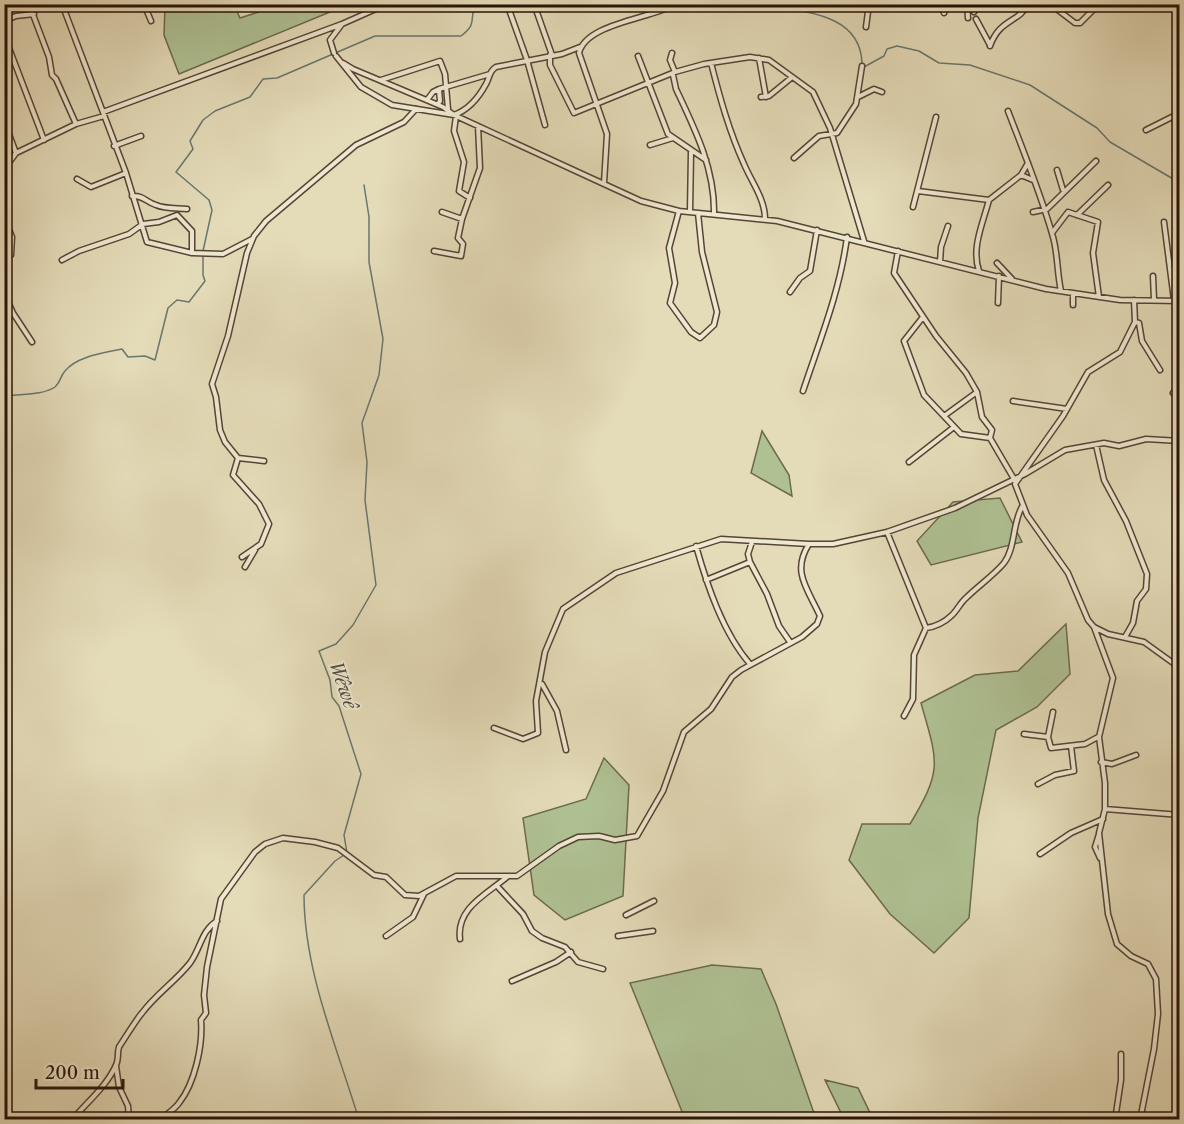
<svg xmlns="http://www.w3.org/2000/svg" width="1184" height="1124" viewBox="0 0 1184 1124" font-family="'Libre Caslon Text',serif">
	<rect width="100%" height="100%" fill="#e4dbb8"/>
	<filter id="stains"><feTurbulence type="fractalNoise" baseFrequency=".00333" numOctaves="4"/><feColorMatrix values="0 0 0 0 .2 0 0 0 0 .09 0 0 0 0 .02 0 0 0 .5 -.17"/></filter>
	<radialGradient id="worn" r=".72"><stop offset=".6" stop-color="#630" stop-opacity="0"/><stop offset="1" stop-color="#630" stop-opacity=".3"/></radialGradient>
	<path fill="#afc193" stroke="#6c6a4d" stroke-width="1.5" d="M 165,5 L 234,5 L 240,18 L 271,8 L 273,5 L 347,5 L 179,74 L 164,35 Z
		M 762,431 L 789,475 L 792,496 L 751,473 Z
		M 1000,498 L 1022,542 L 931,565 L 917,541 L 953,502 Z
		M 1066,624 L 1070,674 L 1037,707 L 996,730 L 978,818 L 969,918 L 934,953 L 890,914 L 849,860 L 862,824 L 910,824 C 943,769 938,763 921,703 L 975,675 L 1018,671 Z
		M 604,758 L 629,785 L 623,896 L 565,920 L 534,895 L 523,818 L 586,799 Z
		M 712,965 L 761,969 L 776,1004 L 816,1119 L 685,1119 L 630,983 Z
		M 825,1080 L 858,1088 L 873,1119 L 844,1119 Z"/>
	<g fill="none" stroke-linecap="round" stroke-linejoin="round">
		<path stroke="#69776d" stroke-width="1.5" d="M 760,4 C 799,12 861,11 862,64
			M 864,67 L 884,56 L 887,49 L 897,46 L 919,51 L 939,63 L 970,65 L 1030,85 L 1097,128 L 1110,142 L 1180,183
			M 203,251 L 212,210 L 209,200 L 176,172 L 193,149 L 190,141 L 203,120 L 215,111 L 250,97 L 263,79 L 277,78 L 375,36 L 461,36 C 478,23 469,20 475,4
			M 4,400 L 8,396 C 23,394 43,395 55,387 C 61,382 60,376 65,371 C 77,356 104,353 122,349 L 128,357 L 145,356 L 155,360 L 168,308 L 177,300 L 189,302 L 205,281 L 203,275 L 203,256
			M 359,1120 C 337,1047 304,971 304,895 L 335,861 L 347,853 L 344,835 L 361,774 L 339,706 L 332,697 L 330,680 L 319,651 L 336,644 L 353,625 L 376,585 L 365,500 L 367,462 L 362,423 L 379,375 L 383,339 L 369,262 L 369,217 L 364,185"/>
		<g stroke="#574433" stroke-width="7">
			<path id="minor" d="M 29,4 L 49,57 L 52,75 L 56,79 L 76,124
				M 62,4 L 126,173 L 147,242 L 192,253 L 223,254 L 252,239
				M 144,4 L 151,21
				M 507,4 L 527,60 L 545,125
				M 534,4 L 552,55
				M 941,4 L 944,13
				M 967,4 L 968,18
				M 969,4 L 974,12
				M 1050,4 L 1075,23 L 1080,23 L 1099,4
				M 976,19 L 990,45
				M 4,21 L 16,16 L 34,14
				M 866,27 L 869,4
				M 4,35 L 44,140
				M 990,46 C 1000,18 1019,23 1028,4
				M 334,53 L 330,40 L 342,24 L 378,8 L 377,4
				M 672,53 L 670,60 L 675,72
				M 550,55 L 550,65 L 574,113 L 675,72 L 704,64 L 750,57 L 769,60 L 813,92 L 830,128 L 864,241
				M 336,56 L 361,87 L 392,105 L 454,115 L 641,201 L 679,211 L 777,221 L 1046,289 L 1120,300 L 1180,301
				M 638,56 L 668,134 L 706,160
				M 759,58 L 766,97
				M 343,63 L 353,69 L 443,107 L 454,115 C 468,110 479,97 486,84 C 490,77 489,71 496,67 L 562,54 L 580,47
				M 711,63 C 720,98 729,131 744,164 C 752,183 765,199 765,219
				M 673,75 L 676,89 C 695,129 715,169 714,214
				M 381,80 L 440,61 L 445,74 L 448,109
				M 761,97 L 769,96 L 791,78
				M 858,97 L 874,89 L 882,92
				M 427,100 L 433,92 L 439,89 L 490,74
				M 438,104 L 440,101 L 439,90
				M 1008,111 C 1024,153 1041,194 1053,237 C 1058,255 1057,273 1061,291
				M 103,112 L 342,24
				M 456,116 L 454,131 L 464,162 L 459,191 L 470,198
				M 4,121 L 16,153 L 11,160 L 4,163
				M 1146,130 L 1180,113
				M 650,145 L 673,138
				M 114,146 L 141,136
				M 16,153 L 76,124 L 104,116
				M 794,158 L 819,136 L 837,133 L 856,104 L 862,66
				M 1057,170 L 1063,190
				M 1021,175 L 1033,180
				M 77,179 L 91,187 L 126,173
				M 604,183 L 607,134 L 579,53 C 586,23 651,19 676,4
				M 918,191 L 989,200 L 1021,175 L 1028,163
				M 132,196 C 143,195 146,202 156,205 C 165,209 177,208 187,209
				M 913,207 L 936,117
				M 679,211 L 669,248 L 675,283 L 670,303 L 691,332 L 700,338 L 714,325 L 717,312 L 702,252 L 698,213
				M 442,212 L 462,219
				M 690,212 L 691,152
				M 1033,212 L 1047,209 L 1096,161
				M 1077,215 L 1108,185
				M 4,217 L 12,237 L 11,255 L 4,257
				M 1164,222 L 1174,300
				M 1052,233 L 1068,212 L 1098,222 L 1093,253 L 1099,297
				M 434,251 L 461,256 L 463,244 L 458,238 L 462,219 L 480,168 L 478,126
				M 898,251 L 894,273 L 936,336 L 966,373 L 977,392 L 982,417 L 992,430 L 990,438
				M 62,260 L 79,251 L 129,234 L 143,224 L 159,222 L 177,215 L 192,231 L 192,253
				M 940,262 L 941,247 L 948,226
				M 997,263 L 1012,279
				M 979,271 C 971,248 983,223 989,200
				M 1153,276 L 1154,300
				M 790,292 L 800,278 L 810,271 L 817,230
				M 4,293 L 13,313 L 32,342
				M 1134,300 L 1135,322 L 1120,352 L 1088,372 L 1063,416 L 1015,484 L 1027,515 L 1068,573 L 1088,620 L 1094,627 L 1108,634 L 1144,642 L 1180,668
				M 998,303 L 999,276
				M 1073,305 L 1073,293
				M 923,317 L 904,341 L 924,395 L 961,434 L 990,438 L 1014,479
				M 1135,322 L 1139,323 L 1142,341 L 1160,370
				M 803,391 C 820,340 840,291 847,237
				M 1173,393 L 1180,386
				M 1013,401 L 1067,409
				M 944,416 L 977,392
				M 1096,445 L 1104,480 L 1126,521 L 1147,574 L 1146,589 L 1137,601 L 1133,623 L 1125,637
				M 238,458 L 264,461
				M 909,462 L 954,427
				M 1176,485 L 1180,486
				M 887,532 L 926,628 L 914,655 L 913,699 L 904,716
				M 752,542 L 748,554 L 750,562 L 767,594 L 779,626 L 790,642
				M 696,546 C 707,585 723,633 750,664
				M 242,557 L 261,544 L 269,524 L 259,504 L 233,475 L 238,458 L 225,442 L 220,430 L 216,397 L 212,384 L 228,336 L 247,253 L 254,236 L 266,221 L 356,145 L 404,122 L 416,109
				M 245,567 L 255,550
				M 706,580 L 750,562
				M 1094,627 L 1113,678 L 1099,737 L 1105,783 L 1105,809 L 1099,833 L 1108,914 L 1117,944 L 1131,956 L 1148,964 L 1156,979 L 1158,1014 L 1154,1049 L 1140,1120
				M 926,628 C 935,627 945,622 951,616 C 957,611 960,603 966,598 C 978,586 993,576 1004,563 C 1016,547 1012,522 1023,505
				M 542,684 L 557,711 L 566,750
				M 1053,712 L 1048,737 L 1051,748 L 1085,744 L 1098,737
				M 494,728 L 523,739 L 538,733 L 536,701 L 545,652 L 563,609 L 616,573 L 721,539 L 809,544
				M 1024,734 L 1048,737
				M 1101,762 L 1112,764 L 1136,755
				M 1038,784 L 1055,775 L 1074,771 L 1071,746
				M 1105,809 L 1180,815
				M 1099,834 L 1095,847 L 1100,858
				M 1040,854 L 1071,833 L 1103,819
				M 497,886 L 523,914 L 532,931 L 542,938 L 565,947 L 578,962 L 603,969
				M 626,915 L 654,901
				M 386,936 L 413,917 L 424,894
				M 618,936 L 653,931
				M 460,939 C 456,908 487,894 507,877
				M 512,981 L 556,962 L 571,952
				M 116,1066 L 119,1087 L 128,1106 L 129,1120
				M 72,1120 C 87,1102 107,1086 116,1065 C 119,1059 117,1053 119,1047 C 121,1044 138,1017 142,1013 C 156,994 176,981 190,963 C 201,948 201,931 217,921
				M 161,1120 C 166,1114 174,1110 179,1103 C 195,1083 203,1045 201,1020 L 206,1013 L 204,995 L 207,967 L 221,899 L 255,852 L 265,844 L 283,838 L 315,842 L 338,848 L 374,875 L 386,877 L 405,895 L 419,896 L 456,876 L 517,876 L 559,846 L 578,837 L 599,836 L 615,840 L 637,836 L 663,791 L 684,732 L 711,709 L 732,677 L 741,670 L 802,637 L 817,624 L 820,616 C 808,589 791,572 809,544 L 833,544 L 887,532 L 955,508 L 1025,474 L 1065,450 L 1104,443 L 1119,446 L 1146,439 L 1180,441
				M 1115,1120 L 1121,1080 L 1121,1054"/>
		</g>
		<use href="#minor" stroke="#ede8d1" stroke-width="4"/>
	</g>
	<g text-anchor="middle" stroke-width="4.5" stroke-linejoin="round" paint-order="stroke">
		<g font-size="18" font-style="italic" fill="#4e4d42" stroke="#ede8d1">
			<text transform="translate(343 685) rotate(71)" y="6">Wêwê</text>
		</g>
	</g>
	<rect width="1184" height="1124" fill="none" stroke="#e4dbb8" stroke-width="24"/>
	<rect x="6" y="6" width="1172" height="1112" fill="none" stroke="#281207" stroke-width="3"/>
	<rect x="12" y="12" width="1160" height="1100" fill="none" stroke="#281207" stroke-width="1.5"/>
	<path d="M36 1079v9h87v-9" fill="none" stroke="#281207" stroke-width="3"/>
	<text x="45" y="1079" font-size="18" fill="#281207" stroke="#ede8d1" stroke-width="4.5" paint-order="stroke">200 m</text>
	<rect width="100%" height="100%" filter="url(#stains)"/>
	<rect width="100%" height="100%" fill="url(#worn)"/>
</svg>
